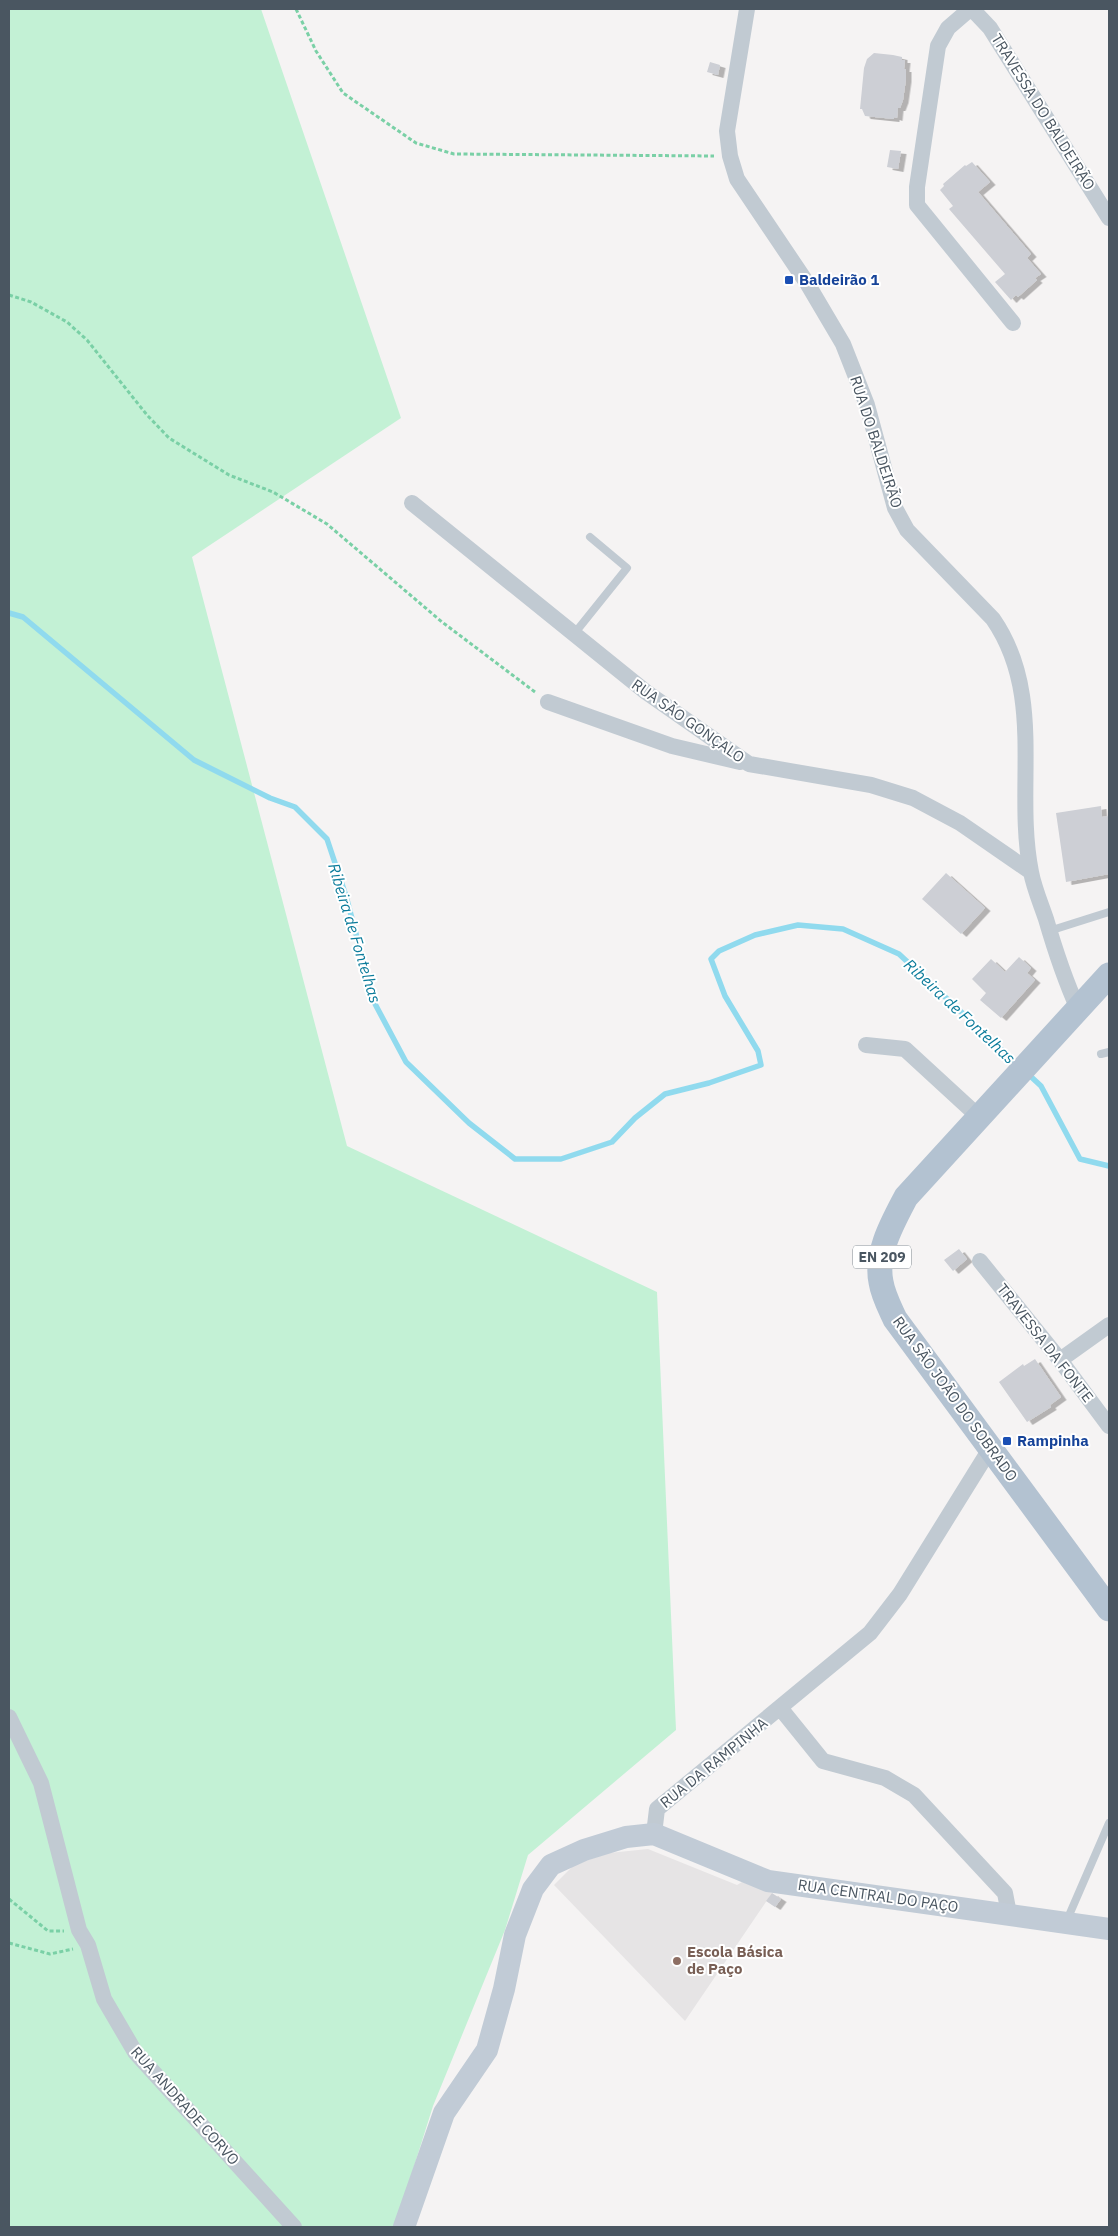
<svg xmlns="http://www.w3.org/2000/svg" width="1118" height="2236" viewBox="0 0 1118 2236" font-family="'IBM Plex Sans',sans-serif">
	<defs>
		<filter id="shadow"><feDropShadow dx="5.5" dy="3" stdDeviation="0" flood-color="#0004"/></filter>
	</defs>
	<rect width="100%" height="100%" fill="#f5f3f3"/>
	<path fill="#e6e4e5" d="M 648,1849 L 737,1885 L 742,1882 L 772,1893 L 685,2021 L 554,1885 L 573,1866 L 579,1863 L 609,1853 Z"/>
	<path fill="#c3f1d5" d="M 9,9 L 261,9 L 401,418 L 192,557 L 347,1146 L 657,1292 L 676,1730 L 528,1855 L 505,1930 L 433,2106 L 395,2227 L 9,2227 Z"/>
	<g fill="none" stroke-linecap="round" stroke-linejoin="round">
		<path stroke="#90daee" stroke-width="5.5" d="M 9,613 L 23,617 L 194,760 L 270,798 L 295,807 L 327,839 L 346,896 L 374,1002 L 406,1062 L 469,1123 L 515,1159 L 561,1159 L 612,1142 L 635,1118 L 665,1094 L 709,1083 L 761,1065 L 758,1051 L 725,996 L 711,959 L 719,951 L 755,935 L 798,925 L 843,929 L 899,954 L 1018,1065
			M 1027,1073 L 1041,1086 L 1080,1159 L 1109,1166"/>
	</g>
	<path fill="#cdcfd5" filter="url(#shadow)" d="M 874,53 L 893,55 L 902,57 L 902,60 L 905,60 L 904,69 L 906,69 L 906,79 L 903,100 L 900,108 L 898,108 L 897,118 L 894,117 L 894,119 L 865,116 L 862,109 L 860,109 L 864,68 L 867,59 Z
		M 710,62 L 720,65 L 718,75 L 707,72 Z
		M 890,150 L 901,151 L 898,169 L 887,167 Z
		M 972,162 L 990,182 L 978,192 L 1031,254 L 1027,258 L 1041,274 L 1035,278 L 1037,280 L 1018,297 L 1016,295 L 1011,300 L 995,282 L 1005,274 L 949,209 L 953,206 L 940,190 L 944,186 L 943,184 L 965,165 L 966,166 Z
		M 1101,806 L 1102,817 L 1109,816 L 1109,874 L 1066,882 L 1056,813 Z
		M 946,873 L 985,908 L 961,934 L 922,899 Z
		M 1019,957 L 1031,968 L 1027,973 L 1035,980 L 1001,1018 L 980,1000 L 986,993 L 972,979 L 991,959 L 1005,972 Z
		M 959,1249 L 967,1259 L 953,1271 L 944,1260 Z
		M 1035,1359 L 1061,1397 L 1050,1405 L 1051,1407 L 1027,1422 L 999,1382 L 1023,1364 L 1024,1366 Z
		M 772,1893 L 781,1899 L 775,1907 L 766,1901 Z"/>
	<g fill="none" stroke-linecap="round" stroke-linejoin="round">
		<path stroke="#7ad0a6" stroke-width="3" stroke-dasharray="4 2.5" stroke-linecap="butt" d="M 296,9 L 316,51 L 343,93 L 416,143 L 454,154 L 714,156
			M 9,295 L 31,302 L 67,322 L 87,340 L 147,415 L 169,438 L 229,475 L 273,492 L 327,524 L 442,622 L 535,692
			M 9,1899 L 48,1931 L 64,1931
			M 9,1943 L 50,1954 L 73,1949"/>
		<path stroke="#c1cad2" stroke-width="8" d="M 574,634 L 627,568 L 590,537
			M 1049,931 L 1109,912
			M 1101,1054 L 1109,1052
			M 1067,1920 L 1109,1823"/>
		<path stroke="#c1cad2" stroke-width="16" d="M 747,9 L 727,131 L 730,156 L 737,179 L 807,283 L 843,344 L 867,405 L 895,508 L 907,530 L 993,619 C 1046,696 1014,787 1031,872 C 1034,888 1041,904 1046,919 C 1055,950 1065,980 1078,1009
			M 970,9 L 948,28 L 938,46 L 917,187 L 917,205 L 1013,323
			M 972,9 L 990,28 L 1109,218
			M 412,503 L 646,692 L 749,764 L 871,785 L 913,798 L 960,823 L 1031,872
			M 548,702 L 672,746 L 740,762
			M 866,1045 L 905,1049 L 979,1117
			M 980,1261 L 1060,1360 L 1109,1426
			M 1060,1360 L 1109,1325
			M 781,1709 L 823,1761 L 885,1778 L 914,1795 L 1005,1893 L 1009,1914
			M 9,1717 L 41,1783 L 79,1930 L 88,1945 L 104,1999 L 135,2052 L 294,2227
			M 654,1834 L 657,1809 L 870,1633 L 900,1594 L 990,1449"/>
		<path stroke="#c1cbd6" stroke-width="22" d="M 404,2227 L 444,2113 L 487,2050 L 504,1989 L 515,1935 L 533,1889 L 551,1865 L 584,1850 L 626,1837 L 654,1834 L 768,1881 L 1109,1929"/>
		<path stroke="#b3c2d1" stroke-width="25" d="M 1109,975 L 906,1197 C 893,1222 875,1253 881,1282 C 883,1295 890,1308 895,1319 L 1109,1609"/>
	</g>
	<g fill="#1a4fb4" stroke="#fff" stroke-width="2">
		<rect x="784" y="275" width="10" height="10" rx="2.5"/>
		<rect x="1002" y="1436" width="10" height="10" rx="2.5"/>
	</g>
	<circle fill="#8d6e63" stroke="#fff" stroke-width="2" cx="677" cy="1961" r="5"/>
	<g text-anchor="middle" stroke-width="4" stroke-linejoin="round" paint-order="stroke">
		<rect fill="#fff" stroke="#808990" stroke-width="1" x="853" y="1245.5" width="58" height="23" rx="4"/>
		<g font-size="14" font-weight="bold" fill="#4a5661">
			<text x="882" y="1262">EN 209</text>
		</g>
		<g font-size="15" fill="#4a5661" stroke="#fff">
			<text transform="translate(1043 112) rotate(58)" y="5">TRAVESSA DO BALDEIRÃO</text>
			<text transform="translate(876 442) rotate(72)" y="5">RUA DO BALDEIRÃO</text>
			<text transform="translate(688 721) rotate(35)" y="5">RUA SÃO GONÇALO</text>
			<text transform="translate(1045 1343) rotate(52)" y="5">TRAVESSA DA FONTE</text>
			<text transform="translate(955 1399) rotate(54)" y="5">RUA SÃO JOÃO DO SOBRADO</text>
			<text transform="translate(714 1763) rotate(-39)" y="5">RUA DA RAMPINHA</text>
			<text transform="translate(878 1896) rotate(8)" y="5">RUA CENTRAL DO PAÇO</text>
			<text transform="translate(185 2106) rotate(48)" y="5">RUA ANDRADE CORVO</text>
		</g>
		<g font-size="15" font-weight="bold" fill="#164399" stroke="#fff" text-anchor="start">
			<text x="799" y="285">Baldeirão 1</text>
			<text x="1017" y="1446">Rampinha</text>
		</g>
		<g font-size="15" font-weight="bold" fill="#785e54" stroke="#fff" text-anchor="start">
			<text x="687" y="1957">Escola Básica<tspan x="687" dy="17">de Paço</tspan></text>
		</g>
		<g font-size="16" font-style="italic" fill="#0c7c9b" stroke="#fff">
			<text transform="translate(355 933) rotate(73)" y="6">Ribeira de Fontelhas</text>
			<text transform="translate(960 1011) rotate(43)" y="6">Ribeira de Fontelhas</text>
		</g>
	</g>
	<rect width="1118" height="2236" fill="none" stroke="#4a5661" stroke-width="20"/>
</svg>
